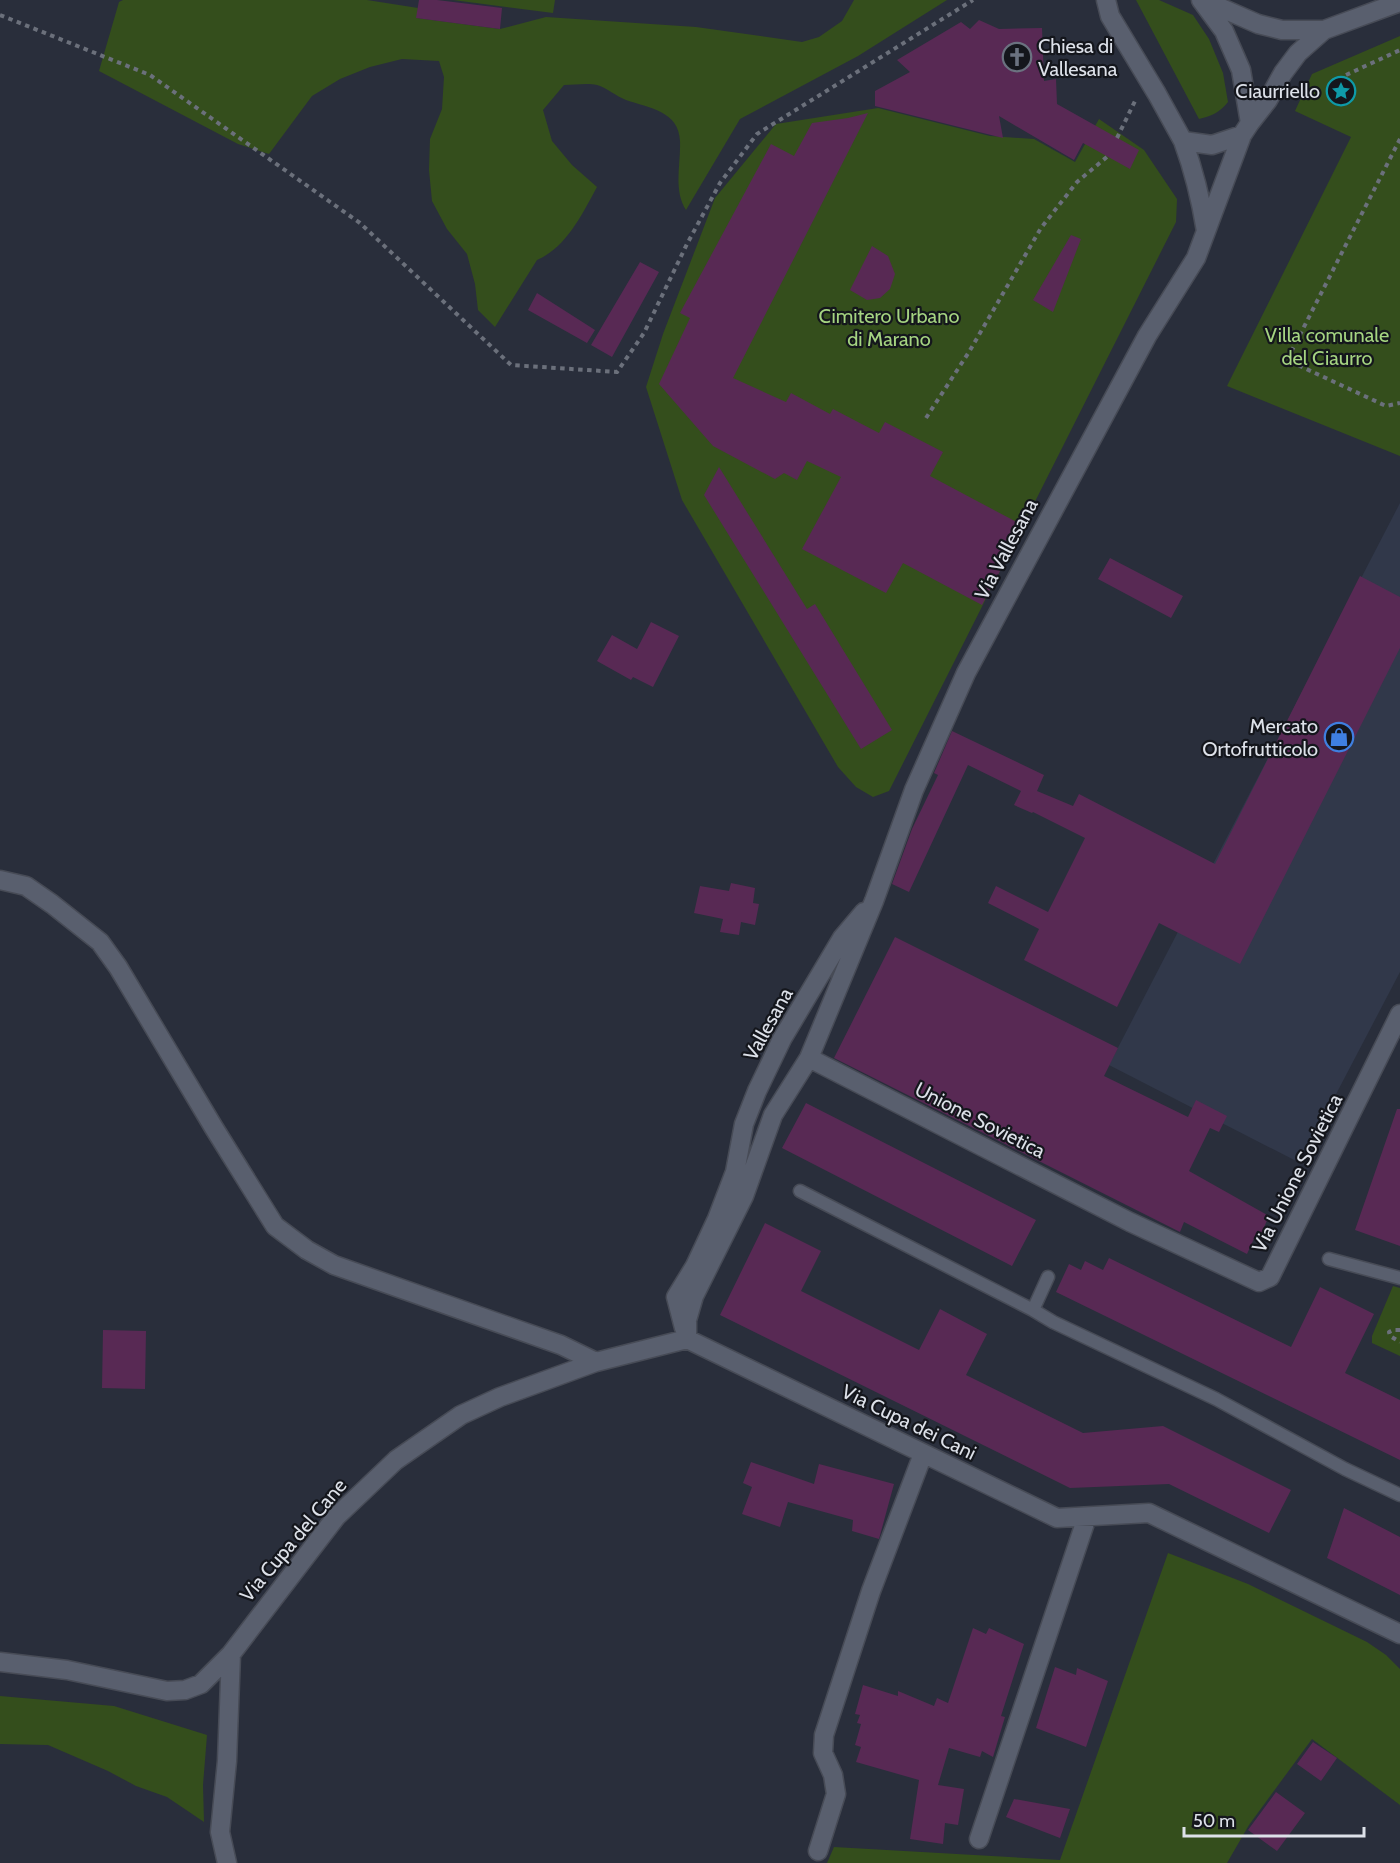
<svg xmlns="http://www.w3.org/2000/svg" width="1400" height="1863" viewBox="0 0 1400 1863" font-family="Cabin,sans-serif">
	<rect width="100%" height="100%" fill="#292e3b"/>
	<path fill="#31384a" d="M 1400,503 L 1400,972 L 1300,1163 L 1109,1065 Z"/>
	<path fill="#344e1c" d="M 123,0 L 367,0 L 418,8 L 417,18 L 500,29 L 546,17 L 696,27 L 802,42 L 819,37 L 842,21 L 854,0 L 947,0 L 858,56 L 740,119 L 686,210 C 673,190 681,164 680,141 C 679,111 649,108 626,100 C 616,96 607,88 597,85 C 587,83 574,85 564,85 L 543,110 L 552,141 L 572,165 L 597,187 C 582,214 567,247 537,260 L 495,327 L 478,310 L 475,284 L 467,254 L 447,229 L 432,201 L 429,170 L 430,139 L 442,109 L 444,77 L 439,61 L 402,59 L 370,67 L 340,79 L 312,96 L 269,154 L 238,144 L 99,71 L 119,2 Z
		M 453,0 L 555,0 L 553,13 Z
		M 1136,0 L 1159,0 L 1193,15 L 1209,39 L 1223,73 L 1228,102 C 1220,112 1212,116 1199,119 Z
		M 1400,36 L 1400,456 L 1227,386 L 1351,137 L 1295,111 L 1312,74 Z
		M 878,108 L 990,136 L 1034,139 L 1075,162 L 1099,119 L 1144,150 L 1177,199 L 1176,222 L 889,791 L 873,797 L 856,787 L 838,767 L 682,500 L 646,387 L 663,334 L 715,198 L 776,124 Z
		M 1393,1286 L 1400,1288 L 1400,1356 L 1372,1343 L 1372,1336 Z
		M 1168,1553 L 1248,1584 L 1367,1642 L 1386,1655 L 1400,1669 L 1400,1805 L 1312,1739 L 1249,1825 L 1227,1863 L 827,1863 L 834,1847 L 1060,1860 Z
		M 0,1696 L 114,1706 L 207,1735 L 203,1785 L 204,1822 L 167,1797 L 136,1786 L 108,1771 L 48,1745 L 0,1744 Z"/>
	<path fill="#582954" d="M 419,0 L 437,0 L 502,8 L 500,29 L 416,18 Z
		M 979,20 L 999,29 L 1042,28 L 1044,81 L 1056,79 L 1057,104 L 1139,150 L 1130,169 L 1083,143 L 1074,160 L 999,116 L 1003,138 L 875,106 L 875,91 L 910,72 L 897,60 L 961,22 L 970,29 Z
		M 868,113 L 733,378 L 786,402 L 791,393 L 830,414 L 833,409 L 879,433 L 885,422 L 943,452 L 930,476 L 1024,526 L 982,605 L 903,563 L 886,593 L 802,549 L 841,477 L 807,461 L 797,480 L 784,473 L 775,479 L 713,446 L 659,384 L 690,318 L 680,313 L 771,144 L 794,156 L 812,123 L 848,118 Z
		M 1071,235 L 1081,239 L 1053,312 L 1033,300 Z
		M 872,246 L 888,256 L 895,274 L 890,289 L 880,298 L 867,300 L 850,290 Z
		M 640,262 L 659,272 L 612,357 L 591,345 Z
		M 537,293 L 595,330 L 587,343 L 528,310 Z
		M 719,467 L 807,609 L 815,604 L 892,730 L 861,749 L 704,495 Z
		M 1110,558 L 1183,596 L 1171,618 L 1098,579 Z
		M 1360,576 L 1400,597 L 1400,648 L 1240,964 L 1159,923 L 1117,1007 L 1024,960 L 1039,929 L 988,903 L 996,886 L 1048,912 L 1085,838 L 1033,812 L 1032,813 L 1014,805 L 1021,791 L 968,765 L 909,892 L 892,884 L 912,829 L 938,775 L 934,773 L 952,731 L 1044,775 L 1037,791 L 1073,806 L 1079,794 L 1215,864 Z
		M 651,622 L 679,636 L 653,687 L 633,677 L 631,680 L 597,661 L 612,635 L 637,649 Z
		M 731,883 L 755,888 L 753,903 L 759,904 L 755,925 L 741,922 L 739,935 L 720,932 L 723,919 L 694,913 L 700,886 L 729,891 Z
		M 895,937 L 1118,1048 L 1104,1076 L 1188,1117 L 1196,1100 L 1227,1116 L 1219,1132 L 1210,1128 L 1189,1171 L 1269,1216 L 1261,1234 L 1257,1232 L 1247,1254 L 1184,1222 L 1180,1232 L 834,1058 Z
		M 806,1103 L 1036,1220 L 1012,1266 L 782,1148 Z
		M 1397,1109 L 1400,1109 L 1400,1246 L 1355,1230 Z
		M 765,1223 L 821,1251 L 801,1291 L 919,1350 L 940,1309 L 987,1334 L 966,1375 L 1083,1433 L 1163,1426 L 1291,1490 L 1269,1533 L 1169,1484 L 1070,1488 L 720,1315 Z
		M 1109,1258 L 1291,1347 L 1320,1287 L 1374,1314 L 1345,1373 L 1400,1400 L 1400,1460 L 1056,1292 L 1069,1264 L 1081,1270 L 1085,1261 L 1103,1270 Z
		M 103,1330 L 146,1331 L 145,1389 L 102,1388 Z
		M 751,1462 L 814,1484 L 819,1464 L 894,1484 L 879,1539 L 852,1531 L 853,1520 L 788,1502 L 780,1527 L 742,1514 L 752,1487 L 743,1483 Z
		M 1344,1508 L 1400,1537 L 1400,1595 L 1327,1558 Z
		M 973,1628 L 986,1634 L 989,1628 L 1024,1644 L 1001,1716 L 1005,1717 L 993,1757 L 982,1751 L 980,1757 L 949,1748 L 938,1785 L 964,1789 L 958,1825 L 945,1823 L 943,1844 L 910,1839 L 919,1780 L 856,1762 L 861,1747 L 855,1745 L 861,1724 L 857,1723 L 860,1715 L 855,1714 L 863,1685 L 898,1696 L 898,1691 L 934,1706 L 937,1698 L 948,1703 Z
		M 1055,1667 L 1076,1675 L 1077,1668 L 1108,1681 L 1086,1747 L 1036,1728 Z
		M 1313,1742 L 1337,1758 L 1321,1781 L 1297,1764 Z
		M 1276,1792 L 1305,1813 L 1277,1851 L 1248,1830 Z
		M 1014,1799 L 1070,1809 L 1060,1838 L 1006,1817 Z"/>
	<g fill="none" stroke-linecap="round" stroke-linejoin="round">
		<g stroke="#474b56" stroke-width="15">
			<path id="service" d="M 800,1191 L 1033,1310
				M 1329,1259 L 1400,1278
				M 1048,1277 L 1033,1310 L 1053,1322 L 1216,1399 L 1345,1469 L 1400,1495"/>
		</g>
		<g stroke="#474b56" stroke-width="21">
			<path id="minor" d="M 1106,0 L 1110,16 L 1157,94 L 1183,141 L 1212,145 L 1242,135 L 1250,123 L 1241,70 L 1224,31 L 1201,0
				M 1203,0 L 1258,24 L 1282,30 L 1324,30
				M 1250,123 L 1268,100 L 1283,73 L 1298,53 L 1324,30 L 1400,2
				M 1183,141 C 1194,171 1201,200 1206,231
				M 0,880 L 26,886 L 52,904 L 100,942 L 118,967 L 214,1128 L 275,1226 L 307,1250 L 334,1265 L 561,1345 L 596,1362
				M 809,1058 L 1130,1222 L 1259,1282 L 1270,1277 L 1400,1014
				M 684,1328 L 676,1297 L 695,1266 L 717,1219 L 735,1172 L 744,1124 L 757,1091 L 782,1039 L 842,938 L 864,912
				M 687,1339 L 687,1320 L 694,1296 L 744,1196 L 773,1115 L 809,1058 L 874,901 L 914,790 L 966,673 L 1147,336 L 1196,258 L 1242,135
				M 687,1339 L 1057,1518 L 1149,1513 L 1400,1634
				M 0,1662 L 67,1670 L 167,1691 L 185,1690 L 201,1684 L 231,1654 L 336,1517 L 396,1460 L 461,1415 L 500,1397 L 596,1362 L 687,1339
				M 979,1839 L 1087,1517
				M 818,1851 L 836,1794 L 833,1775 L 823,1753 L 824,1735 L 871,1591 L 923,1454
				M 227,1863 L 220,1832 L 227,1761 L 231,1654"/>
		</g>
		<path stroke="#6b707b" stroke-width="4" stroke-dasharray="4.5 4.5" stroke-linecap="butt" d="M 0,15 L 150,75 L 360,223 L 511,365 L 617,372 L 644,333 L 687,244 L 720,183 L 757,134 L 973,0
			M 1346,75 L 1400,50
			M 1117,138 L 1136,99
			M 1400,139 L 1287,360 L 1386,406 L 1400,403
			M 926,418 L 969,352 L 1041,228 L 1077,182 L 1108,156
			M 1400,1330 L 1393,1330 L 1389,1332 L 1390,1336 L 1400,1342"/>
		<use href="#service" stroke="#595f6e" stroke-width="12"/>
		<use href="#minor" stroke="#595f6e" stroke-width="18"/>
	</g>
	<defs>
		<g id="church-ring" transform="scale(1.5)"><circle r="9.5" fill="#14161c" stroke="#6b7280" stroke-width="1.5"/><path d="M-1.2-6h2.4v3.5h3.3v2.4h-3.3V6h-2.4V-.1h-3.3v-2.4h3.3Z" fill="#6b7280"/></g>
		<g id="sight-ring" transform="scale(1.5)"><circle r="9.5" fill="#14161c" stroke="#0f9aa8" stroke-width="1.5"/><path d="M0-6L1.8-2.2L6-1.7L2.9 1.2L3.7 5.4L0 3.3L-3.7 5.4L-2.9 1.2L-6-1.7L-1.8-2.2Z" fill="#0f9aa8"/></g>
		<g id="shop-ring" transform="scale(1.5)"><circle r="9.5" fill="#14161c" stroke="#3f7fe0" stroke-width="1.5"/><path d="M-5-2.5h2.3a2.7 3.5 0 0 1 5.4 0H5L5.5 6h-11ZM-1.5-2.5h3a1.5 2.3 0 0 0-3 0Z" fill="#3f7fe0"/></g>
	</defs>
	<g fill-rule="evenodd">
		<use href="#church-ring" x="1017" y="57"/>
		<use href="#sight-ring" x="1341" y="91"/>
		<use href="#shop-ring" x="1339" y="737"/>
	</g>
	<g text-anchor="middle" stroke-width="4.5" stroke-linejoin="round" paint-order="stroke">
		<g font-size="20" fill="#dde1e9" stroke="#14161c" text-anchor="end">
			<text x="1038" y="53" text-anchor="start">Chiesa di<tspan x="1038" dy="23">Vallesana</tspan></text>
			<text x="1320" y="98">Ciaurriello</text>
			<text x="1318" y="733">Mercato<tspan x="1318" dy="23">Ortofrutticolo</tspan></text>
		</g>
		<g font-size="20" fill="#a5d481" stroke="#14161c">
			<text x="889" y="323">Cimitero Urbano<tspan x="889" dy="23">di Marano</tspan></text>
			<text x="1327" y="342">Villa comunale<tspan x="1327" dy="23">del Ciaurro</tspan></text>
		</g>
		<g font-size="20" fill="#dde1e9" stroke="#14161c">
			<text transform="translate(1006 549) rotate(-62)" y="7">Via Vallesana</text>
			<text transform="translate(768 1024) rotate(-61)" y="7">Vallesana</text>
			<text transform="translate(980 1120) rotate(27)" y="7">Unione Sovietica</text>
			<text transform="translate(1297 1173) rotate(-63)" y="7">Via Unione Sovietica</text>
			<text transform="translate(909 1422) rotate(26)" y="7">Via Cupa dei Cani</text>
			<text transform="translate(293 1540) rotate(-50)" y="7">Via Cupa del Cane</text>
		</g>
	</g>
	<path d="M1184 1827v9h180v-9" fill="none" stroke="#dde1e9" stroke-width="3"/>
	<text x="1193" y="1827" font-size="18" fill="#dde1e9" stroke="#14161c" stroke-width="4.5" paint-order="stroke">50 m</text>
</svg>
